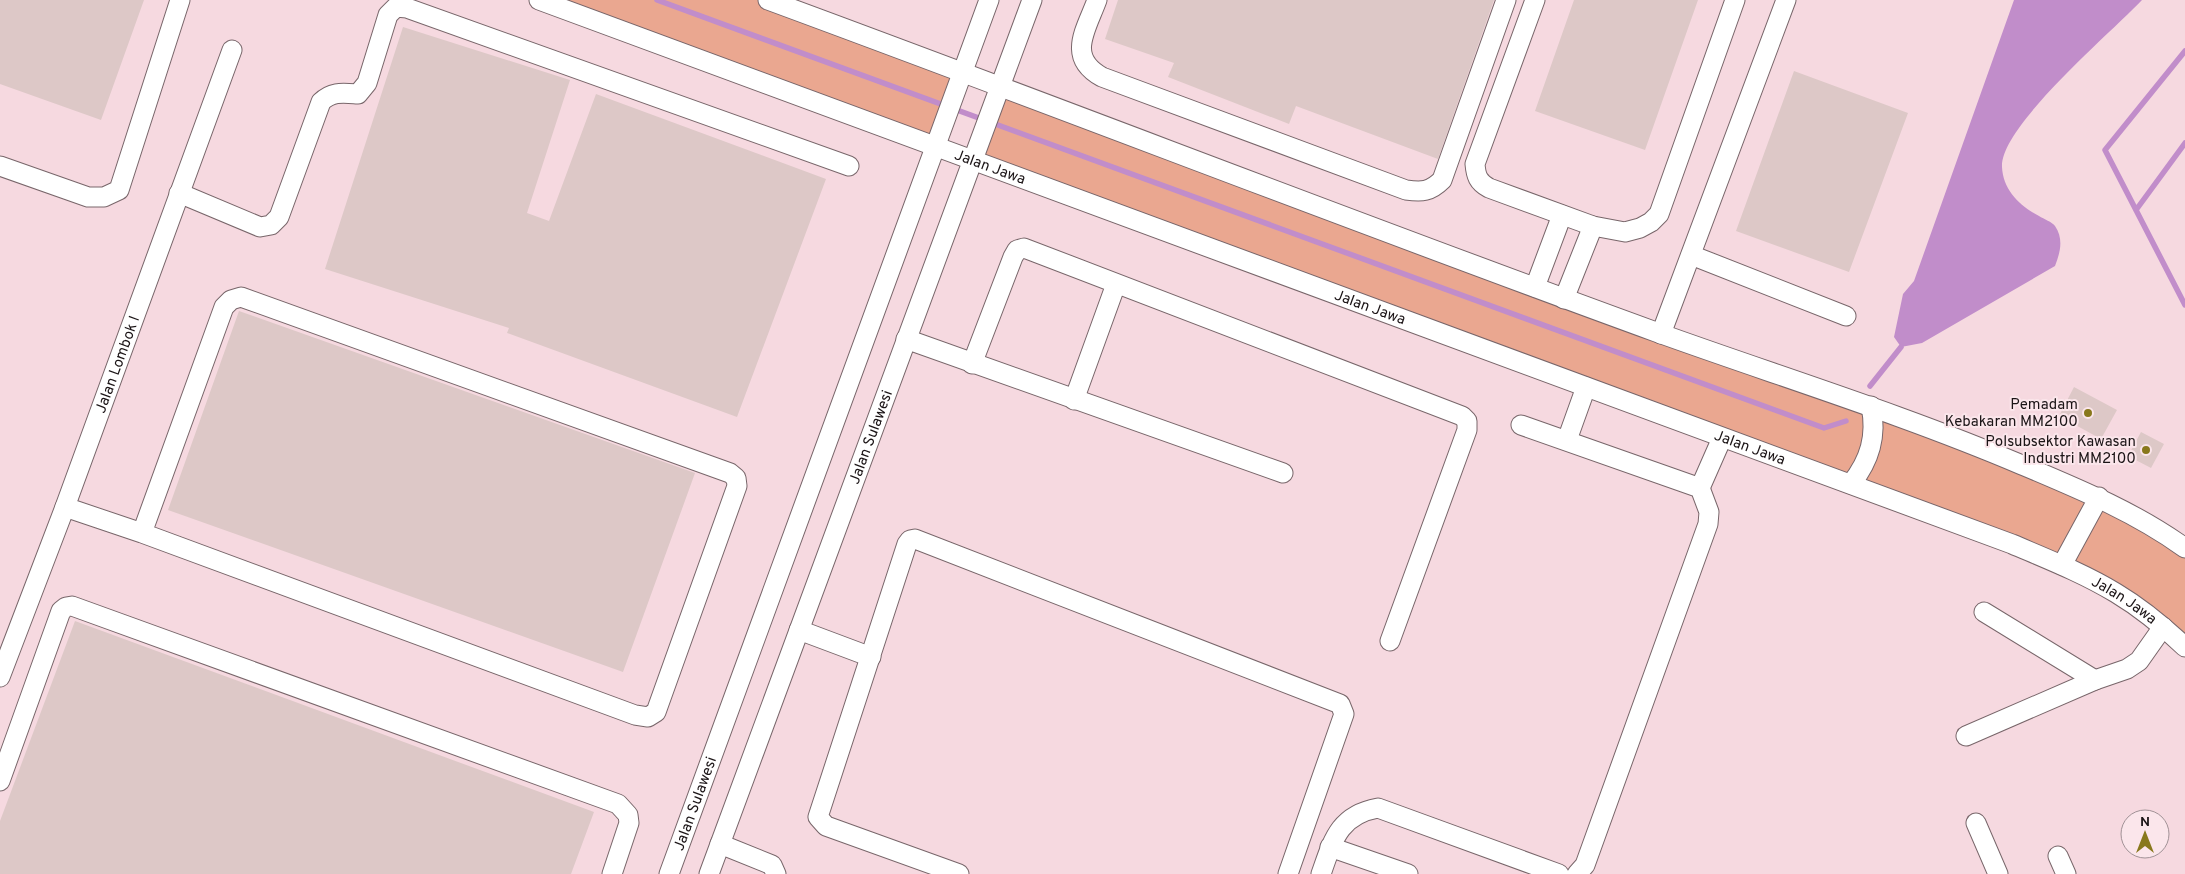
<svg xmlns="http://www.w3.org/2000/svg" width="2185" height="874" viewBox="0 0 2185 874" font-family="Overpass,sans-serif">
	<rect width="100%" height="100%" fill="#fbe6eb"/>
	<path fill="#f6d9e0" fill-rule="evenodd" d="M 0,0 L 2185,0 L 2185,874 L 0,874 ZM 2130,819 L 2160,819 L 2160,849 L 2130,849 Z"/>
	<path fill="#eaa790" d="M 539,0 L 768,0 L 962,71 L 935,145 Z
		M 1000,85 L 2099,497 L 2185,548 L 2185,647 L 2116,593 L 972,159 Z"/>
	<path fill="#c18dca" d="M 2014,0 L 2142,0 C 2112,32 2000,126 2002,167 C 2003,190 2020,206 2039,216 C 2044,219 2052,222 2055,226 C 2064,239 2060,253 2055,266 L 1922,343 L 1901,347 L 1894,337 L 1903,294 L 1914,281 Z"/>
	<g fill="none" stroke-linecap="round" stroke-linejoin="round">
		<path stroke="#c18dca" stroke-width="5.5" d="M 657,0 L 1824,428 L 1846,421
			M 2185,51 L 2105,150 L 2185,305
			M 2136,210 L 2185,143
			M 1870,386 L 1901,347"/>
	</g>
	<path fill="#ddc8c7" d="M 0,0 L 144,0 L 101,120 L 0,84 Z
		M 1118,0 L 1494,0 L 1438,159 L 1296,106 L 1289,124 L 1168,77 L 1174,63 L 1105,39 Z
		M 1574,0 L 1698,0 L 1645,150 L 1535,111 Z
		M 403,27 L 570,80 L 527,213 L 549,221 L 596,94 L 826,179 L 737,417 L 507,333 L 509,328 L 325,269 Z
		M 1794,71 L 1908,113 L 1849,272 L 1736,231 Z
		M 239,311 L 695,473 L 623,672 L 168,510 Z
		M 2074,387 L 2117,410 L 2101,439 L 2059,416 Z
		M 2141,432 L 2164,444 L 2151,468 L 2128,456 Z
		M 75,621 L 594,812 L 571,874 L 0,874 L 0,821 Z"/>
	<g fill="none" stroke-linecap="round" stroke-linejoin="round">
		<g stroke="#78666a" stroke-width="21">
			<g id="minor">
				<path id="s1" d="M 539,0 L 2012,544 C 2047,559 2083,573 2116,593 C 2141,608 2164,627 2185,647"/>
				<path d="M 768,0 C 1064,109 1359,224 1656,332 C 1778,376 1902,414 2022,465 C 2079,489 2135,512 2185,548"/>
				<path d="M 1097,0 C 1086,30 1066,57 1102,77 L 1406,190 C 1422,192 1430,192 1442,180 L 1506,0"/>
				<path d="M 1535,0 L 1475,164 C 1476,176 1478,182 1489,188 L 1593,226 L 1625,232 L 1640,228 L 1651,222 L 1659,214 L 1735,0"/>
				<path d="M 0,166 L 88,197 L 104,197 L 119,190 L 180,0"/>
				<path d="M 179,193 L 260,227 L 271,225 L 279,217 L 321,102 C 332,91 343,93 358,94 L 367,83 L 388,15 L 396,7 L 407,8 L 849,166"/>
				<path d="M 1691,255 L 1846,316"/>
				<path d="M 1535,287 L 1562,215"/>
				<path d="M 1564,299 L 1593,226"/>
				<path d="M 1661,334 L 1786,0"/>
				<path d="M 906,339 L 1283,473"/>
				<path d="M 972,364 L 1013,257 L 1017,250 L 1024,248 L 1462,416 L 1467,421 L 1467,430 L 1390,641"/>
				<path d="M 1074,400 L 1116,284"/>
				<path d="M 1521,425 L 1700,488 L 1709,512 L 1708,524 L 1585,865 L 1577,874"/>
				<path d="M 1567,440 L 1586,387"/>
				<path d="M 1851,484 C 1870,460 1877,436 1871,406"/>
				<path d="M 1700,488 L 1722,438"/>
				<path d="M 65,507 L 142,533 L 635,715 L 648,717 L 656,712 L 737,486 L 736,478 L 730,473 L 241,297 L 231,300 L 224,307 L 142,533"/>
				<path d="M 2062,565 L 2099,497"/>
				<path d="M 1984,612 L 2095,680"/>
				<path d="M 799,630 L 871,657"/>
				<path id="s2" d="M 0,677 L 65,507 L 232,50"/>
				<path d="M 1966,736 L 2095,680 L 2127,669 L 2139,661 L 2163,627"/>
				<path d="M 0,781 L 61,611 L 66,607 L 72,606 L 618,804 L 628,815 L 629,823 L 612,874"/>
				<path d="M 1976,823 L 1998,874"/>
				<path d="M 720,844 L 772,865 L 776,874"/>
				<path d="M 1330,847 L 1408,874"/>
				<path d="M 2058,856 L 2066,874"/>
				<path id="s3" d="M 669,874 L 989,0"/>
				<path id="s4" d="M 709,874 L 1032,0"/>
				<path d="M 959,874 L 826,826 L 818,817 L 907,544 L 910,540 L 915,539 L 1340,704 L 1344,714 L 1288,874"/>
				<path d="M 1321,874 C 1333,840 1339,815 1378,808 L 1559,874"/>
			</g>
		</g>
		<use href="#minor" stroke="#fff" stroke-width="19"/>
	</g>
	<g fill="#88781c" stroke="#fbe6eb" stroke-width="2">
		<circle cx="2088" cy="413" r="5"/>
		<circle cx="2146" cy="450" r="5"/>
	</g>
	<g text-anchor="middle" stroke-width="4" stroke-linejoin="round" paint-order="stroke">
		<g font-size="15" fill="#1b1416" stroke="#fbe6eb">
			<text dy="5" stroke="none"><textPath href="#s1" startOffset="481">Jalan Jawa</textPath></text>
			<text dy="5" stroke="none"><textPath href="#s1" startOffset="886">Jalan Jawa</textPath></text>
			<text dy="5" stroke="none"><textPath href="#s2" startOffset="334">Jalan Lombok I</textPath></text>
			<text dy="5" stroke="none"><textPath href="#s4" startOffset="466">Jalan Sulawesi</textPath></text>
			<text dy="5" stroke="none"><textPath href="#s1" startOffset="1291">Jalan Jawa</textPath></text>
			<text dy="5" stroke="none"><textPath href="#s1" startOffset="1696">Jalan Jawa</textPath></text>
			<text dy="5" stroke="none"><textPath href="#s3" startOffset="75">Jalan Sulawesi</textPath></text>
		</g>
		<g font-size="15" fill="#1b1416" stroke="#fbe6eb" text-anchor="end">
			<text x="2078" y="409">Pemadam<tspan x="2078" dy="17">Kebakaran MM2100</tspan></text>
			<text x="2136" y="446">Polsubsektor Kawasan<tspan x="2136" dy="17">Industri MM2100</tspan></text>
		</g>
	</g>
	<g transform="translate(2145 834)"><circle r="24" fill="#fbe6eb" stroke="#a19296"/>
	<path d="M0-4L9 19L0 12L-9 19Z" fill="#88781c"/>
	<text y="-8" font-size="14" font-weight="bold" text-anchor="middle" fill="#1b1416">N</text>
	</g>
</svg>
